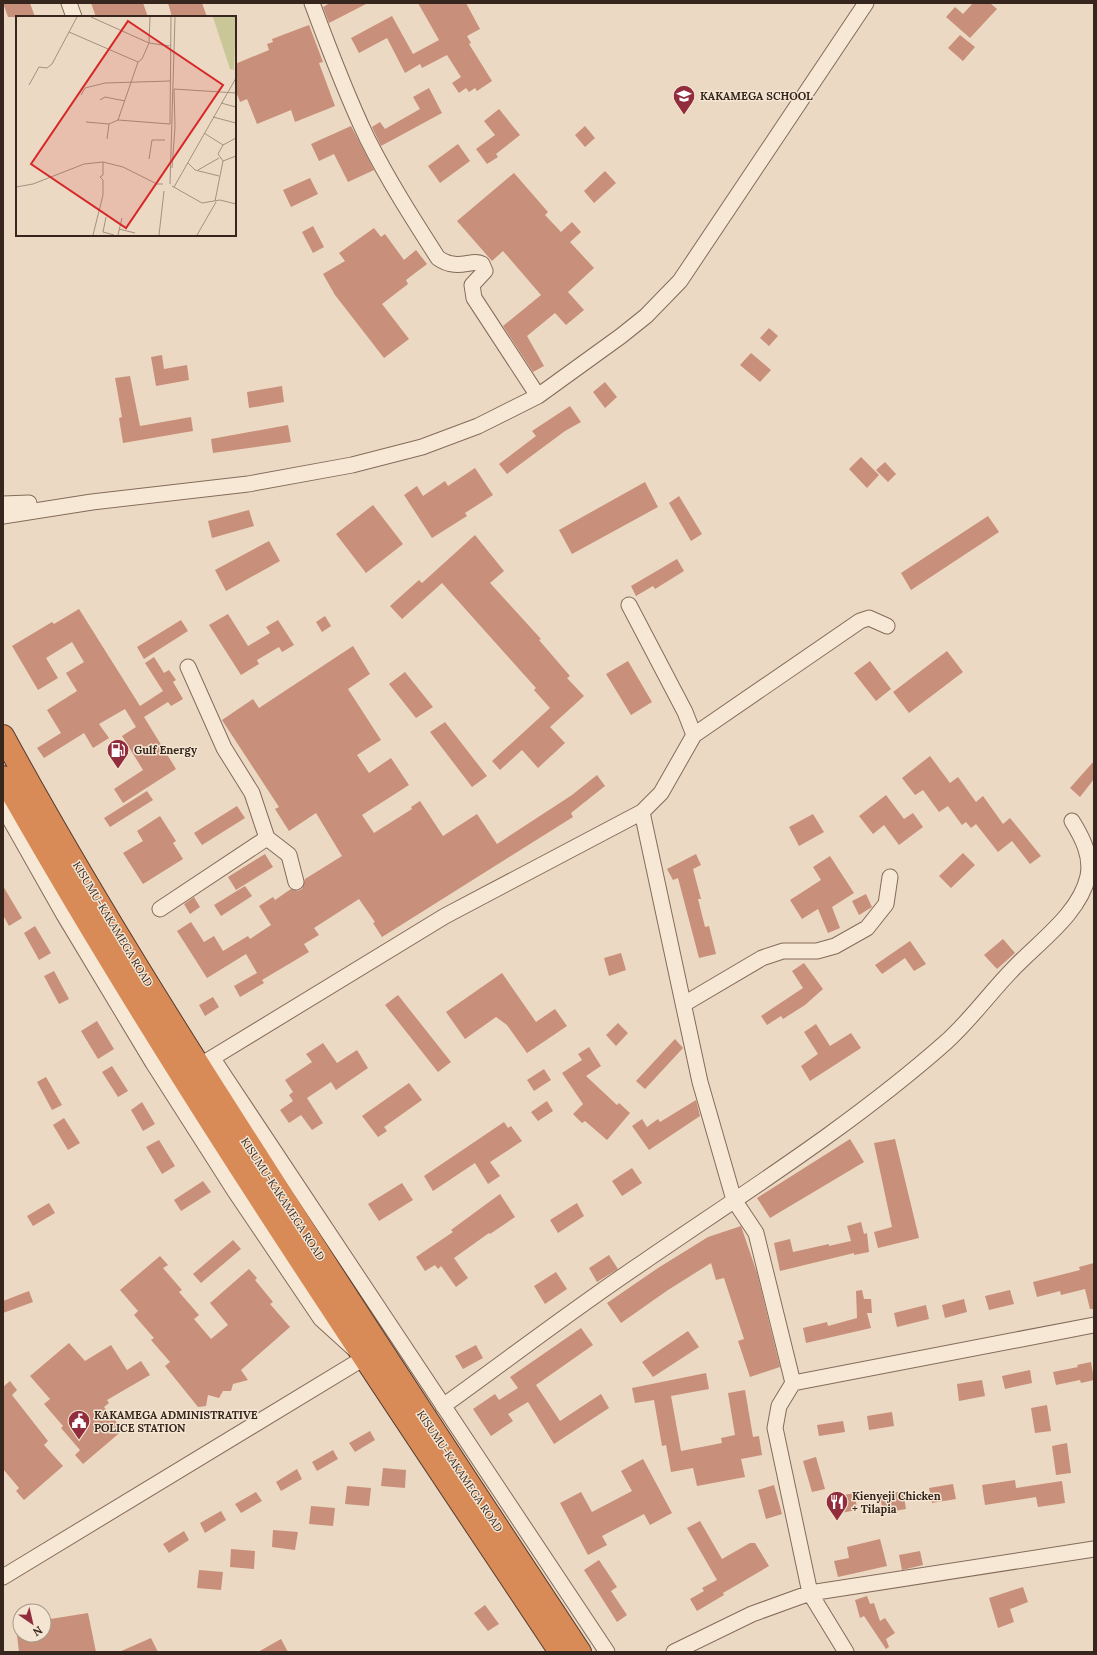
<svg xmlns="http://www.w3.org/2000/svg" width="1097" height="1655" viewBox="0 0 1097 1655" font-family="Lora,serif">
	<rect width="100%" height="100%" fill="#ecd9c3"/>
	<path fill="#c88f7a" d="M 3,3 L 30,3 L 35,17 L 8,17 Z
		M 91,3 L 143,3 L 148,17 L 96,17 Z
		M 168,3 L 202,3 L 207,17 L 172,17 Z
		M 330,3 L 368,3 L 329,23 L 323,7 Z
		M 418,3 L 466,3 L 480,29 L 467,36 L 471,43 L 469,44 L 492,81 L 477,91 L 475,88 L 469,92 L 466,88 L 459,93 L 452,83 L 461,77 L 447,55 L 422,68 L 420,64 L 405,73 L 387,38 L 359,53 L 351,38 L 392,16 L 413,54 L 439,40 Z
		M 973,3 L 990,3 L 997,9 L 970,38 L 946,17 L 955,7 L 963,14 Z
		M 309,25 L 323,62 L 319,63 L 335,106 L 295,122 L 291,110 L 257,124 L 247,99 L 240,102 L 235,89 L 235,64 L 269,50 L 267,44 L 273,42 L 272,39 Z
		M 960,35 L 975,47 L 963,61 L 948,48 Z
		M 429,88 L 442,113 L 381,146 L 372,127 L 380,122 L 385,129 L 420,109 L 413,97 Z
		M 499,109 L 520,135 L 496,154 L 498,157 L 487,164 L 476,149 L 495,135 L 484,121 Z
		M 351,126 L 374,170 L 348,182 L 334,154 L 319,161 L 311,144 Z
		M 585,126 L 595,138 L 585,147 L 575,135 Z
		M 458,144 L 470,161 L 440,183 L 428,166 Z
		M 605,171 L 616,183 L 594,203 L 584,191 Z
		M 514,173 L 548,212 L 545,215 L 561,232 L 572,222 L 581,232 L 570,242 L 594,268 L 568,292 L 584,310 L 566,325 L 555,313 L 527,336 L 544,366 L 533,372 L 503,326 L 541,295 L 503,251 L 492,261 L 457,221 Z
		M 310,178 L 318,194 L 291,207 L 283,190 Z
		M 313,226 L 324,247 L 313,253 L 302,232 Z
		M 374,228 L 381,237 L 385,234 L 404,260 L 416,250 L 427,264 L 406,280 L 408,284 L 382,304 L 409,339 L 384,358 L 335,295 L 323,274 L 345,261 L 339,253 Z
		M 769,328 L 778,336 L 769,346 L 760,338 Z
		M 751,353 L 771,370 L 760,382 L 740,365 Z
		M 162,355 L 164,369 L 187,365 L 189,380 L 156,386 L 151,357 Z
		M 130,376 L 140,426 L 191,417 L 193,431 L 123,443 L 119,418 L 122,417 L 115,378 Z
		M 605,382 L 617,397 L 605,408 L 593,392 Z
		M 282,386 L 284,402 L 249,408 L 247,392 Z
		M 570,406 L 581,422 L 565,431 L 507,474 L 499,464 L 536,436 L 532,431 Z
		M 288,425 L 291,442 L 213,453 L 211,439 Z
		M 861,457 L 879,475 L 867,488 L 849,469 Z
		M 885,462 L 896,474 L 888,482 L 876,470 Z
		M 475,468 L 493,495 L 465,513 L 467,516 L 432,538 L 404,495 L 417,486 L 423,496 L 445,481 L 448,486 Z
		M 645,482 L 658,507 L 572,554 L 559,530 Z
		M 679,496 L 702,534 L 691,541 L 669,503 Z
		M 373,505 L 403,544 L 366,573 L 336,534 Z
		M 249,510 L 254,526 L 212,538 L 208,521 Z
		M 988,516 L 999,532 L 911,590 L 901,573 Z
		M 475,535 L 504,571 L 490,583 L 541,639 L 539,640 L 570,676 L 567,678 L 584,696 L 550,727 L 565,743 L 538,768 L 522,750 L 500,770 L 492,761 L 550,708 L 534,690 L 536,688 L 442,583 L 402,619 L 390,606 L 419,580 L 422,583 Z
		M 269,541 L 280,561 L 226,591 L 215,570 Z
		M 677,559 L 684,571 L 655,589 L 653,586 L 636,596 L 631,586 Z
		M 79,609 L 140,706 L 163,691 L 145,663 L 154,657 L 164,673 L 169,670 L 176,680 L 173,682 L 183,699 L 171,706 L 168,702 L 144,717 L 176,769 L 123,803 L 114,789 L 143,770 L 122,736 L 136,727 L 125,709 L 99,724 L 109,738 L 93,748 L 84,733 L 44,758 L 37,748 L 61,733 L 47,710 L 77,691 L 66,673 L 84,662 L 72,642 L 46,658 L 58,678 L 38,690 L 12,646 L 52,622 L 54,624 Z
		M 228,614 L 248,646 L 270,633 L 266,627 L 278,620 L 294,645 L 282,652 L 279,647 L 257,660 L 259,664 L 241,675 L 209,625 Z
		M 325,616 L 331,626 L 322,632 L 316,622 Z
		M 181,620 L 188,631 L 144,659 L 137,647 Z
		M 353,646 L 370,674 L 348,689 L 381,740 L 357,755 L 369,773 L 391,758 L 409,785 L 362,815 L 374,833 L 412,809 L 411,807 L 420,801 L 443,836 L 477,814 L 497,844 L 572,795 L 597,775 L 605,786 L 571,813 L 573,817 L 382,937 L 373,923 L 375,922 L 359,899 L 314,928 L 319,935 L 304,944 L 309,952 L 262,980 L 264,983 L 240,997 L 234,986 L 257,973 L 246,954 L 207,978 L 177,931 L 191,922 L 204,942 L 214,936 L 223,951 L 248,936 L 250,939 L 271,925 L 259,906 L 273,897 L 275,900 L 291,889 L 298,891 L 302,889 L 305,879 L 342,856 L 316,813 L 289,831 L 275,809 L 279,807 L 222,720 L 253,699 L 259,708 Z
		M 947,651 L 963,672 L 909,713 L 893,692 Z
		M 628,661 L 652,702 L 631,715 L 606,674 Z
		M 870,661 L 891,689 L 876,701 L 854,673 Z
		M 405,672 L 433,707 L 416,718 L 389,684 Z
		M 445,722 L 487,776 L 472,787 L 430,732 Z
		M 930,756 L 950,783 L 958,777 L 976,802 L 983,796 L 1003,824 L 1010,818 L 1041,856 L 1030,864 L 1012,841 L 998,852 L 976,824 L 971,828 L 966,822 L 962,825 L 948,806 L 939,812 L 923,790 L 915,795 L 902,778 Z
		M 1094,761 L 1094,779 L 1080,797 L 1070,788 Z
		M 147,791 L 153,800 L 110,827 L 104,818 Z
		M 886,795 L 904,819 L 913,813 L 923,827 L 899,845 L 884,825 L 873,834 L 859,816 Z
		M 237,806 L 245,818 L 202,845 L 194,833 Z
		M 813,814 L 824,832 L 799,846 L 789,827 Z
		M 160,816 L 176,841 L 173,843 L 183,859 L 143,884 L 123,853 L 143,841 L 137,831 Z
		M 963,853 L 975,865 L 951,888 L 939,876 Z
		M 265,854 L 273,867 L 236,890 L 228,877 Z
		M 696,854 L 701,865 L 693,869 L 701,899 L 698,899 L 705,927 L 709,926 L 716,954 L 699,958 L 678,878 L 673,880 L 667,869 Z
		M 830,856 L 854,893 L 832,907 L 840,928 L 828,933 L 818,909 L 802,919 L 790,900 L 821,880 L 813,867 Z
		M 3,886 L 22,918 L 9,926 L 3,915 Z
		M 245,886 L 252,896 L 221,916 L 214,905 Z
		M 866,894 L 872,907 L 859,915 L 852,901 Z
		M 194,897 L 200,907 L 190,914 L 184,904 Z
		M 35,926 L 51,953 L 39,960 L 24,933 Z
		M 1003,939 L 1015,953 L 997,969 L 984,955 Z
		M 910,941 L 926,964 L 914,971 L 905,958 L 882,974 L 875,965 Z
		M 621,953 L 626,970 L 609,976 L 604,958 Z
		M 804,963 L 823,989 L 805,1005 L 783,1019 L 781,1016 L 767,1025 L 761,1016 L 803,988 L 792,971 Z
		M 54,971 L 69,999 L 59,1004 L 44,976 Z
		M 502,973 L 536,1022 L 555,1009 L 567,1026 L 527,1053 L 507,1025 L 496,1017 L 465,1039 L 446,1012 Z
		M 398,995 L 451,1062 L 438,1072 L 385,1005 Z
		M 213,997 L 219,1007 L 205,1016 L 199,1005 Z
		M 97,1021 L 114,1049 L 98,1059 L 81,1031 Z
		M 618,1023 L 628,1033 L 616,1046 L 606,1035 Z
		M 816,1024 L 830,1046 L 851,1033 L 861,1048 L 810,1081 L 801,1066 L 818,1054 L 804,1032 Z
		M 675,1039 L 683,1048 L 645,1089 L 636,1081 Z
		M 323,1043 L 337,1063 L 357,1050 L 368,1068 L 336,1090 L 331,1082 L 307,1098 L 323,1123 L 312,1130 L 301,1115 L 289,1123 L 280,1110 L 293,1101 L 289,1095 L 293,1092 L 285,1080 L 312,1062 L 306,1054 Z
		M 589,1047 L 601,1066 L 586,1076 L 617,1105 L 619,1103 L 630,1113 L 607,1140 L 585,1121 L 582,1123 L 573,1114 L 583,1104 L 562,1073 L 582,1060 L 578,1054 Z
		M 112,1066 L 128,1091 L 118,1097 L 102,1072 Z
		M 544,1069 L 551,1080 L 534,1091 L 527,1080 Z
		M 46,1077 L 62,1105 L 52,1110 L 37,1082 Z
		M 409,1083 L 422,1100 L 384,1127 L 387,1131 L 378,1137 L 362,1116 Z
		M 696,1100 L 700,1116 L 649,1150 L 632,1126 L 642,1119 L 647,1127 L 658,1119 L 660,1122 Z
		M 547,1101 L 553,1111 L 538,1121 L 531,1112 Z
		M 142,1102 L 155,1124 L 143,1131 L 131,1110 Z
		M 64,1118 L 80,1143 L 68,1150 L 53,1125 Z
		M 504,1122 L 508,1128 L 511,1126 L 522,1141 L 490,1162 L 500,1176 L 488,1184 L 475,1163 L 433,1191 L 424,1176 Z
		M 850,1139 L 864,1162 L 770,1218 L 757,1198 Z
		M 895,1139 L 919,1238 L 878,1248 L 874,1232 L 892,1227 L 874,1143 Z
		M 159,1140 L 175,1166 L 162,1174 L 146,1147 Z
		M 632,1168 L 642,1183 L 622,1196 L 612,1181 Z
		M 203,1181 L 211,1192 L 181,1211 L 174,1200 Z
		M 402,1183 L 413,1200 L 379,1221 L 368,1204 Z
		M 500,1194 L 515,1217 L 490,1234 L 489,1233 L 454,1258 L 468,1278 L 456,1287 L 441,1266 L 438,1269 L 435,1265 L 425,1271 L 416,1257 L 453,1232 L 451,1230 Z
		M 49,1203 L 55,1213 L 33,1226 L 27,1216 Z
		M 577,1203 L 584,1216 L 558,1233 L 550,1220 Z
		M 861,1222 L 864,1234 L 867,1233 L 869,1252 L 854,1255 L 854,1253 L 780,1271 L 774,1243 L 790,1239 L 793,1252 L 829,1244 L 829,1246 L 851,1241 L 847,1226 Z
		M 741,1226 L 757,1273 L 780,1367 L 750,1377 L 738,1341 L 744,1339 L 724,1278 L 716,1280 L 711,1263 L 668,1290 L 621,1323 L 607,1303 L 658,1268 L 708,1237 Z
		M 233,1240 L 241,1249 L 201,1283 L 193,1274 Z
		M 609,1255 L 618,1269 L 597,1282 L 589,1268 Z
		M 160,1256 L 168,1265 L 163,1268 L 182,1290 L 179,1292 L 199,1315 L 194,1319 L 211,1339 L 228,1325 L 210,1303 L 249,1269 L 257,1278 L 255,1280 L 273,1302 L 270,1304 L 290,1327 L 241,1370 L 248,1380 L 233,1384 L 231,1391 L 223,1391 L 219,1398 L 208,1395 L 206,1406 L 198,1407 L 165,1366 L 170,1362 L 151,1340 L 154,1338 L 134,1315 L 138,1311 L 120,1290 Z
		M 1094,1263 L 1094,1309 L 1090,1309 L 1085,1289 L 1061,1295 L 1060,1291 L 1037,1297 L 1033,1282 L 1080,1270 L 1079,1267 Z
		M 556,1272 L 567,1289 L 545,1304 L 534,1286 Z
		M 862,1290 L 864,1299 L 871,1299 L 872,1313 L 867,1313 L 871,1328 L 806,1343 L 803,1328 L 827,1322 L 828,1326 L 857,1318 L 856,1291 Z
		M 1010,1290 L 1014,1304 L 989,1310 L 985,1296 Z
		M 29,1291 L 33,1302 L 3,1313 L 3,1301 Z
		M 964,1299 L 967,1312 L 945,1318 L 942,1305 Z
		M 926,1305 L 929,1319 L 897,1327 L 894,1313 Z
		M 581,1328 L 593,1345 L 536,1385 L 560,1421 L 601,1394 L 609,1408 L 554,1444 L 528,1402 L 508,1414 L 513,1421 L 491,1436 L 473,1409 L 495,1394 L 499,1400 L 518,1388 L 510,1377 Z
		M 688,1331 L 699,1347 L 653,1377 L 642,1362 Z
		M 69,1343 L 85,1361 L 111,1345 L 127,1370 L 141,1361 L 150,1375 L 107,1400 L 109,1403 L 104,1407 L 123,1430 L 83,1464 L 75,1455 L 80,1450 L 61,1428 L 63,1426 L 44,1404 L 50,1399 L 30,1376 Z
		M 476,1345 L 483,1358 L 463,1369 L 455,1356 Z
		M 1091,1362 L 1094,1380 L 1081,1383 L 1080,1380 L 1056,1385 L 1053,1372 L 1078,1367 L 1077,1365 Z
		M 1030,1370 L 1032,1383 L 1005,1389 L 1002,1376 Z
		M 706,1373 L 709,1389 L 671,1396 L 681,1451 L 722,1443 L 721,1438 L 735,1435 L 728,1393 L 745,1390 L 753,1437 L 759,1436 L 762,1455 L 741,1459 L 745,1477 L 697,1486 L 693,1468 L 671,1472 L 666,1445 L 662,1446 L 654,1400 L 635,1403 L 632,1388 Z
		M 982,1380 L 985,1396 L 959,1401 L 957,1384 Z
		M 10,1381 L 17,1390 L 12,1395 L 48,1441 L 44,1445 L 63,1466 L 24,1500 L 16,1491 L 19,1488 L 3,1469 L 3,1385 L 4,1386 Z
		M 1047,1405 L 1051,1431 L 1035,1433 L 1031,1408 Z
		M 892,1412 L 894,1426 L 869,1430 L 867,1416 Z
		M 843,1421 L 845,1432 L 819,1436 L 817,1425 Z
		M 370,1431 L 375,1440 L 355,1452 L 349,1443 Z
		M 1067,1443 L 1071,1473 L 1056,1475 L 1052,1446 Z
		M 333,1450 L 338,1459 L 317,1471 L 312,1462 Z
		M 816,1457 L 825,1489 L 812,1492 L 803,1461 Z
		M 643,1459 L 672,1513 L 650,1525 L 644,1514 L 602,1536 L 607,1545 L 588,1555 L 560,1503 L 581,1492 L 592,1512 L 632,1491 L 621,1471 Z
		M 383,1468 L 406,1470 L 405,1488 L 381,1486 Z
		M 297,1469 L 302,1479 L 281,1491 L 276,1482 Z
		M 1015,1480 L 1016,1488 L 1062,1481 L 1065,1503 L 1038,1507 L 1036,1497 L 985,1505 L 982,1485 Z
		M 953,1484 L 956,1499 L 932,1503 L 929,1488 Z
		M 774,1485 L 782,1514 L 766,1519 L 758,1490 Z
		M 347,1486 L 371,1488 L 369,1506 L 345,1504 Z
		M 903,1491 L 906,1509 L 883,1513 L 880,1495 Z
		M 256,1492 L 262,1501 L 241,1513 L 235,1504 Z
		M 855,1493 L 857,1510 L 835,1514 L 832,1497 Z
		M 311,1506 L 335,1508 L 333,1526 L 309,1524 Z
		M 221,1511 L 226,1520 L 205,1533 L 200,1523 Z
		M 700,1521 L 722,1559 L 750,1543 L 755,1543 L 769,1566 L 723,1593 L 724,1595 L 697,1611 L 690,1599 L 704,1591 L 702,1588 L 717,1580 L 687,1528 Z
		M 273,1530 L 298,1532 L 295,1550 L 272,1547 Z
		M 184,1531 L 189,1540 L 169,1553 L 163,1544 Z
		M 880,1539 L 887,1566 L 838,1577 L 834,1561 L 849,1558 L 847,1547 Z
		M 231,1549 L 255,1551 L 254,1569 L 230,1567 Z
		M 920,1551 L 923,1565 L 902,1570 L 899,1555 Z
		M 599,1560 L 617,1587 L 611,1591 L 627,1615 L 617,1622 L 584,1570 Z
		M 199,1570 L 223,1572 L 221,1590 L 197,1588 Z
		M 1023,1587 L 1028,1602 L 1010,1609 L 1014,1622 L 998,1628 L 989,1598 Z
		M 867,1596 L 870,1604 L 874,1603 L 880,1621 L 885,1618 L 895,1633 L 886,1639 L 889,1647 L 886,1649 L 864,1616 L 860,1618 L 855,1600 Z
		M 485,1605 L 499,1624 L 488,1631 L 474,1613 Z
		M 88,1613 L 96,1652 L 19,1652 L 17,1635 L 44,1635 L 44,1620 Z
		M 151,1638 L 158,1652 L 119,1652 Z
		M 281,1639 L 288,1652 L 258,1652 Z"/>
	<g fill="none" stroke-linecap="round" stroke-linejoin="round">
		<g stroke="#856b5a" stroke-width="17">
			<path id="minor" d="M 69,3 L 74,17
				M 312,3 C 329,49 346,94 367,138 C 388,180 413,219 438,258 C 458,272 472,258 482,264 L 485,271 L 472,285 L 474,298 L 538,396
				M 3,504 L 29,503
				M 3,516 L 92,502 L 248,484 L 352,465 L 422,447 L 478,426 L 538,396 L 621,336 L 646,316 L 680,281 L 866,3
				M 629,605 L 685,712 L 694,735
				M 3,807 L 64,915 L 153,1063 L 234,1190 L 321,1319 L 364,1358 L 3,1577
				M 642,812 L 700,1082 L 734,1200 L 756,1233 L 793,1383 L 779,1406 L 775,1428 L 810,1593 L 846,1652
				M 267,838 L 289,855 L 296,882
				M 160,909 L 267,838 L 252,793 L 224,748 L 188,667
				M 684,1004 L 762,958 L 783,951 L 817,951 L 835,946 L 867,928 L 886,904 L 890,877
				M 213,1059 L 607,1652
				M 199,1066 L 445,916 L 642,812 L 661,793 L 694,735 L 860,621 L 869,618 L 887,626
				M 793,1383 L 1094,1325
				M 443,1406 C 510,1358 576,1307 645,1261 C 747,1191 852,1125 945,1043 C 971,1020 991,991 1015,967 C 1040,941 1080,913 1088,876 C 1092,856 1082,837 1072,821
				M 674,1652 L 752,1614 L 810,1593 L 1094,1549"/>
		</g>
		<g stroke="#533a2f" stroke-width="24">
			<path id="highway" d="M 3,736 C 81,879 168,1018 256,1155 C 362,1322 471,1487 580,1652
				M 3,777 C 173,1078 369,1364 560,1652"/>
		</g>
		<use href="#minor" stroke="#f7e8d5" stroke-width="15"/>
		<use href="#highway" stroke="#d88b57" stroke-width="22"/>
	</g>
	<defs>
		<g id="school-pin" transform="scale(1.15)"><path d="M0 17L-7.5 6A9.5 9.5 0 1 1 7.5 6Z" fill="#912d3d" stroke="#f4e5d2"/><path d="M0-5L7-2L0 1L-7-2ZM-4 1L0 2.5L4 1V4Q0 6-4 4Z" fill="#fff"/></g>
		<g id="fuel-pin" transform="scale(1.15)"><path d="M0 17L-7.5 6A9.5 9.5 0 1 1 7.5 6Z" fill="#912d3d" stroke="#f4e5d2"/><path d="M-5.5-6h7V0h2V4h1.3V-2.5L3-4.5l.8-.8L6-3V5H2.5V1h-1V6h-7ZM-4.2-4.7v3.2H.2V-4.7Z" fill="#fff"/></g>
		<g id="civic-pin" transform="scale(1.15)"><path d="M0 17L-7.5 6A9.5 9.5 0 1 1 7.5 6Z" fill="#912d3d" stroke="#f4e5d2"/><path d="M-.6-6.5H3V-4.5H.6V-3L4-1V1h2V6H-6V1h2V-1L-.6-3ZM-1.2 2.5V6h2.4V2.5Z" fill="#fff"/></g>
		<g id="restaurant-pin" transform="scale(1.15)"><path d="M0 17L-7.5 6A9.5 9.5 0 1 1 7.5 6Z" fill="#912d3d" stroke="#f4e5d2"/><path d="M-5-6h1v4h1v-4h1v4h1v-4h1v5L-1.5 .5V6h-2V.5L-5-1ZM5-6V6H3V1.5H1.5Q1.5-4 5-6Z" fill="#fff"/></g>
	</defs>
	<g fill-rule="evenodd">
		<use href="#school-pin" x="684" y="96"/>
		<use href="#fuel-pin" x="118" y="750"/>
		<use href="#civic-pin" x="79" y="1421"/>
		<use href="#restaurant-pin" x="837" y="1502"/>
	</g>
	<g text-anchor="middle" stroke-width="3" stroke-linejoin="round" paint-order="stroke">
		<g font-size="11" font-weight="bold" fill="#36261e" stroke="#f4e5d2" text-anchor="start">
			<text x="700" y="100">KAKAMEGA SCHOOL</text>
			<text x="134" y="754">Gulf Energy</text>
			<text x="94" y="1419">KAKAMEGA ADMINISTRATIVE<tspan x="94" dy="13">POLICE STATION</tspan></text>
			<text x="852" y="1500">Kienyeji Chicken<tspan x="852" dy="13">+ Tilapia</tspan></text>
		</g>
		<g font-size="11" fill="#36261e" stroke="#f4e5d2">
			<text transform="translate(113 924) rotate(59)" y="4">KISUMU-KAKAMEGA ROAD</text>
			<text transform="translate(283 1199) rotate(57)" y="4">KISUMU-KAKAMEGA ROAD</text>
			<text transform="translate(460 1471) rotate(56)" y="4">KISUMU-KAKAMEGA ROAD</text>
		</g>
	</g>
	<g transform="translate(16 16)">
		<rect width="220" height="220" fill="#ecd9c3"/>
		<path d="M 197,1 L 220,1 L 218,54 L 214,53 Z" fill="#c9c797"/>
		<path fill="none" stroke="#a39181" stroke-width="1" d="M 75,1 L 133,27 L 154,30M 53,16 L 122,46M 13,69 L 23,51 L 31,52 L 36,48 L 61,1M 65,79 L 69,72 L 89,67 L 154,65M 84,84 L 89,81 L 109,85M 205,87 L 220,91M 197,101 L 220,107M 102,104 L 122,46 L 126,43 L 133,27 L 134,1M 70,106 L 93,108 L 102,104 L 154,108M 154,108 L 155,1M 188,117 L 207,129M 220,122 L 207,129 L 202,138 L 207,145 L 220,140M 91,123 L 93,108M 133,143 L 136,124 L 149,124M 172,147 L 179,154 L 203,160M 156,152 L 159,111 L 158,73 L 220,77M 182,154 L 203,142M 154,168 L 159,1M 156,170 L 186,187 L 204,184 L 220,188M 0,171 L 17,168 L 68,148 L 87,146 L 107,151 L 141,168 L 147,168M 158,171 L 220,62M 199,185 L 207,145M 90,201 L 87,216 L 98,219M 103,213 L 119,217M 77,219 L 87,179 L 87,164 L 84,161 L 87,159 L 87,146M 102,219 L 106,202M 143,219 L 148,175M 181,219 L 200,186"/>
		<path fill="#d62828" fill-opacity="0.15" stroke="#d62828" stroke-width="2" d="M 112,5 L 207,69 L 110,212 L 15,148 Z"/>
		<rect width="220" height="220" fill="none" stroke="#36261e" stroke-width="2"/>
	</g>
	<rect width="1097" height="1655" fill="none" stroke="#36261e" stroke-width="8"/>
	<g transform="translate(32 1623) rotate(146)"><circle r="19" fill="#f4e5d2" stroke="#a8998a"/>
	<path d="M0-3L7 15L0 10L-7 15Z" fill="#912d3d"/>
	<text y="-6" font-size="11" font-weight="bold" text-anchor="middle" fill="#36261e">N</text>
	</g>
</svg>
